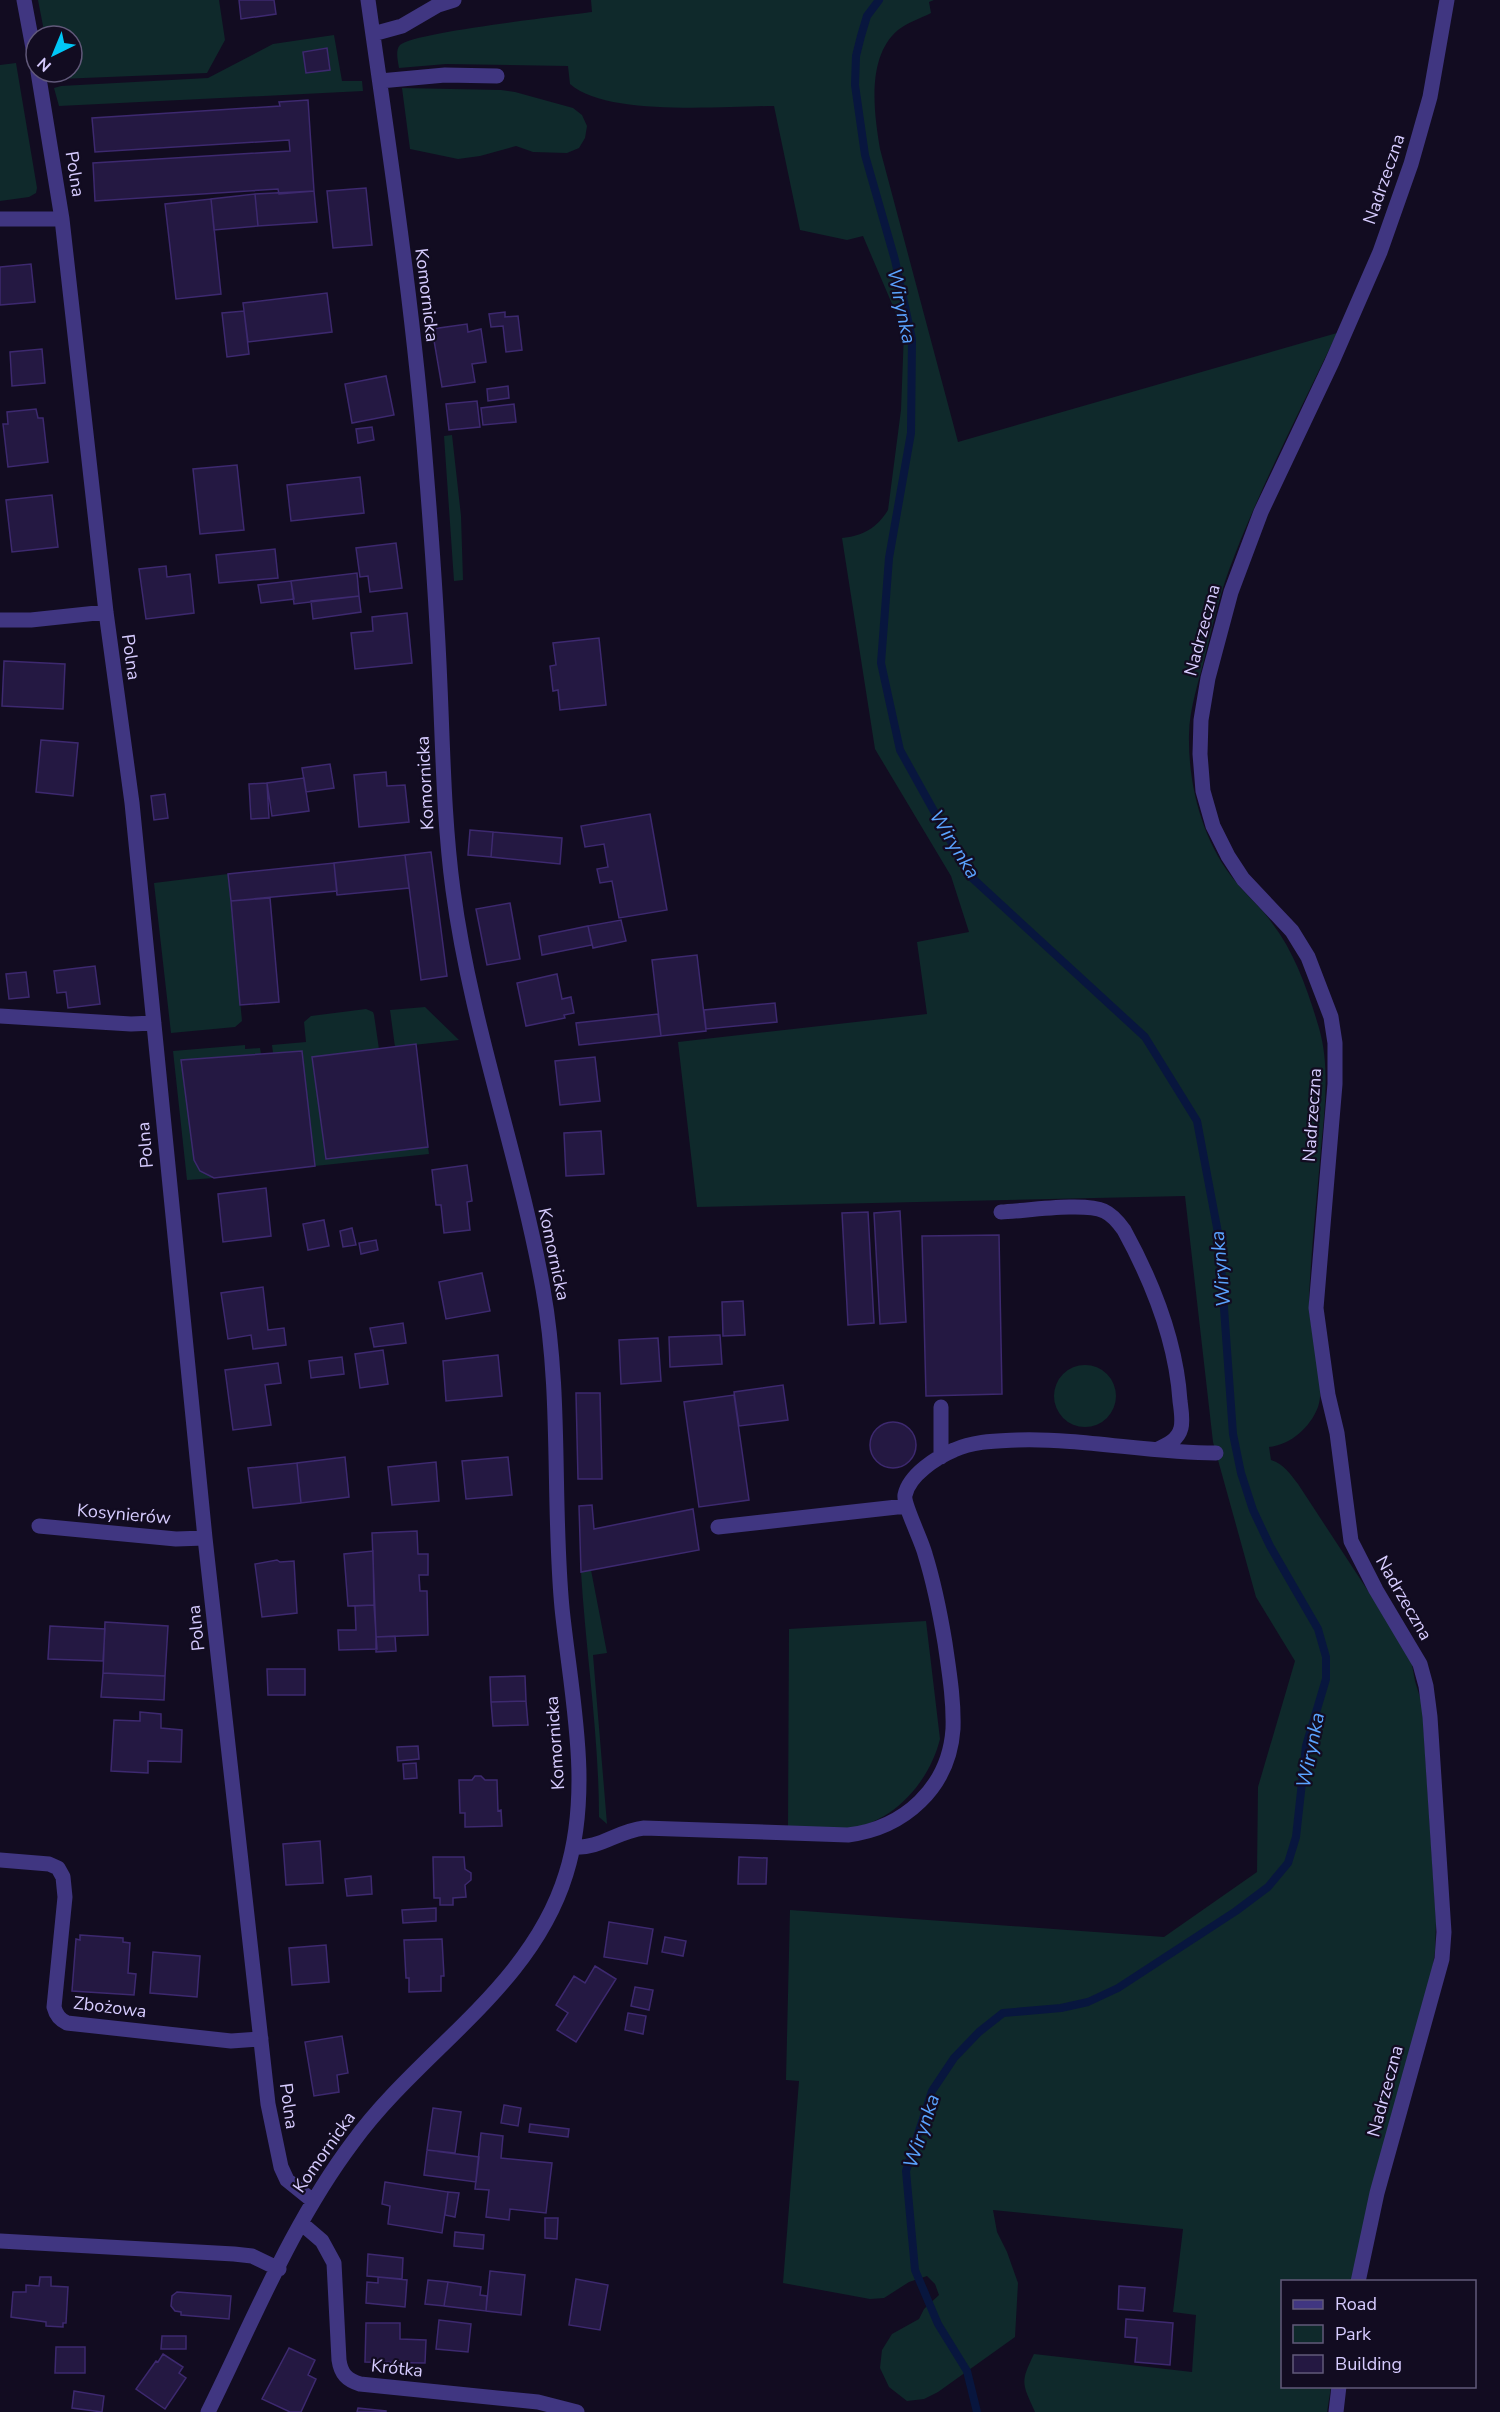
<svg xmlns="http://www.w3.org/2000/svg" width="1500" height="2412" viewBox="0 0 1500 2412" font-family="'Nunito Sans',sans-serif">
	<rect width="100%" height="100%" fill="#120c21"/>
	<path fill="#0f292b" d="M 38,0 L 219,0 L 225,40 L 207,73 L 59,79 L 58,72 L 72,72 L 72,36 L 45,36 Z
		M 591,0 L 934,0 L 929,2 L 931,13 C 921,18 907,23 898,30 C 866,57 874,113 880,149 L 958,442 L 1337,333 C 1300,411 1259,489 1229,570 C 1219,597 1213,625 1206,652 C 1200,678 1189,708 1189,735 C 1188,786 1203,843 1236,882 C 1247,896 1262,908 1272,923 C 1295,953 1308,991 1319,1028 C 1330,1066 1325,1109 1321,1148 C 1317,1198 1311,1249 1309,1299 C 1308,1330 1327,1380 1318,1407 C 1310,1428 1290,1445 1269,1447 L 1271,1460 C 1284,1464 1290,1474 1298,1484 L 1408,1652 L 1412,1665 L 1415,1681 L 1422,1704 L 1436,1921 L 1435,1951 L 1432,1972 L 1352,2281 L 1282,2282 L 1282,2386 L 1331,2387 L 1327,2412 L 1035,2412 C 1022,2383 1020,2383 1034,2354 L 1192,2372 L 1196,2315 L 1173,2312 L 1183,2229 L 993,2210 L 997,2232 L 1007,2252 L 1018,2283 L 1015,2337 L 938,2392 L 924,2399 L 907,2401 L 889,2387 L 880,2368 L 882,2350 L 892,2334 L 919,2319 L 924,2309 L 939,2295 L 935,2284 L 927,2276 L 909,2282 L 884,2298 L 870,2299 L 783,2283 L 799,2081 L 786,2080 L 790,1910 L 1164,1937 L 1257,1872 L 1258,1787 L 1295,1661 L 1256,1597 L 1213,1442 L 1185,1196 L 697,1207 L 678,1042 L 927,1014 L 917,942 L 969,932 L 951,876 L 875,749 L 842,538 C 863,536 877,528 888,510 L 901,410 L 904,332 L 863,236 L 847,240 L 800,230 L 774,106 C 725,106 607,117 570,84 L 568,66 L 446,64 L 399,68 C 398,61 395,50 400,45 C 414,32 563,16 592,12 Z
		M 334,35 L 342,81 L 362,81 L 363,91 L 59,106 L 54,88 L 61,86 L 208,78 L 273,44 Z
		M 16,63 L 37,188 L 36,193 L 29,197 L 0,201 L 0,65 Z
		M 402,88 L 501,90 L 515,92 L 573,108 L 582,115 L 587,126 L 585,138 L 579,148 L 567,153 L 533,152 L 516,146 L 480,156 L 458,159 L 410,149 Z
		M 452,435 L 461,516 L 463,580 L 454,581 L 444,436 Z
		M 228,874 L 242,1021 L 235,1027 L 171,1033 L 154,883 Z
		M 425,1007 L 459,1040 L 395,1047 L 390,1010 Z
		M 366,1009 L 373,1012 L 374,1015 L 379,1049 L 312,1057 L 326,1159 L 428,1147 L 429,1154 L 315,1166 L 302,1051 L 273,1053 L 272,1045 L 306,1042 L 304,1022 L 311,1016 Z
		M 245,1045 L 245,1049 L 260,1048 L 261,1054 L 181,1061 L 194,1160 L 200,1171 L 214,1178 L 187,1180 L 173,1051 Z
		M1054 1396a31 31 0 1 1 62 0a31 31 0 1 1-62 0Z
		M 591,1570 L 607,1653 L 593,1655 L 607,1824 L 599,1817 C 599,1735 586,1654 581,1572 Z
		M 926,1621 L 940,1739 C 929,1783 892,1825 844,1829 C 826,1830 807,1829 788,1829 L 789,1629 Z"/>
	<g fill="none" stroke-linecap="round" stroke-linejoin="round">
		<path stroke="#08163e" stroke-width="8" d="M 879,0 L 867,16 L 861,36 L 856,56 L 855,85 L 865,155 L 895,260 L 912,339 L 911,433 L 889,558 L 881,663 L 900,750 L 970,876 L 1145,1037 L 1197,1121 L 1219,1238 L 1233,1434 L 1241,1473 L 1253,1510 L 1270,1546 L 1318,1629 L 1326,1657 L 1326,1679 L 1306,1746 L 1296,1837 L 1288,1863 L 1268,1887 L 1236,1911 L 1118,1988 L 1088,2002 L 1061,2008 L 1003,2013 L 979,2032 L 954,2058 L 932,2091 L 906,2171 L 915,2270 L 938,2324 L 967,2371 L 977,2412"/>
	</g>
	<path fill="#241842" stroke="#3d296f" stroke-width="1.5" d="M 239,0 L 274,0 L 276,14 L 241,19 Z
		M 327,48 L 330,70 L 306,73 L 303,52 Z
		M 308,100 L 314,191 L 279,194 L 278,189 L 95,201 L 93,163 L 290,151 L 289,140 L 95,152 L 92,118 L 280,106 L 279,102 Z
		M 366,188 L 372,245 L 333,248 L 327,191 Z
		M 314,191 L 317,222 L 258,226 L 255,194 Z
		M 255,194 L 258,226 L 214,230 L 211,199 Z
		M 211,199 L 221,294 L 176,299 L 165,204 Z
		M 31,264 L 35,302 L 0,305 L 0,267 Z
		M 327,293 L 332,332 L 248,342 L 243,303 Z
		M 244,311 L 249,354 L 227,357 L 222,313 Z
		M 505,312 L 505,317 L 518,316 L 522,350 L 506,352 L 503,326 L 491,327 L 489,314 Z
		M 467,324 L 468,332 L 481,329 L 486,362 L 472,364 L 475,382 L 442,387 L 432,329 Z
		M 42,349 L 45,383 L 12,386 L 10,352 Z
		M 386,376 L 394,415 L 352,423 L 345,384 Z
		M 508,386 L 509,398 L 488,401 L 487,389 Z
		M 477,401 L 480,427 L 449,430 L 446,404 Z
		M 514,404 L 516,422 L 483,425 L 481,408 Z
		M 36,409 L 38,418 L 43,418 L 48,462 L 8,467 L 3,424 L 8,424 L 7,412 Z
		M 372,427 L 374,440 L 358,443 L 356,429 Z
		M 237,465 L 244,530 L 200,534 L 193,469 Z
		M 360,477 L 364,513 L 291,521 L 287,485 Z
		M 52,495 L 58,547 L 12,552 L 6,500 Z
		M 396,543 L 402,588 L 370,592 L 368,576 L 360,577 L 356,548 Z
		M 275,549 L 278,578 L 219,583 L 216,555 Z
		M 166,566 L 167,577 L 190,574 L 194,613 L 146,619 L 139,569 Z
		M 357,573 L 359,596 L 294,604 L 291,581 Z
		M 291,581 L 294,599 L 261,603 L 258,585 Z
		M 359,596 L 361,612 L 313,619 L 311,601 Z
		M 407,613 L 412,663 L 355,669 L 351,633 L 373,631 L 372,617 Z
		M 599,638 L 606,705 L 560,710 L 558,690 L 553,691 L 550,666 L 556,665 L 553,643 Z
		M 4,661 L 65,664 L 63,709 L 2,706 Z
		M 41,740 L 78,743 L 73,796 L 36,792 Z
		M 330,764 L 334,788 L 306,792 L 302,768 Z
		M 386,772 L 387,786 L 405,785 L 409,822 L 359,827 L 354,775 Z
		M 304,778 L 309,811 L 272,816 L 267,783 Z
		M 267,783 L 269,818 L 251,819 L 249,784 Z
		M 165,794 L 168,818 L 154,820 L 151,796 Z
		M 650,814 L 667,910 L 619,918 L 612,881 L 600,883 L 597,869 L 608,867 L 604,844 L 585,847 L 581,826 Z
		M 470,830 L 493,832 L 491,857 L 468,855 Z
		M 493,832 L 562,838 L 560,864 L 491,857 Z
		M 431,852 L 447,976 L 421,980 L 405,855 Z
		M 405,855 L 409,888 L 337,895 L 334,863 Z
		M 334,863 L 337,891 L 231,901 L 228,874 Z
		M 270,898 L 279,1002 L 240,1005 L 231,901 Z
		M 510,903 L 520,959 L 487,965 L 476,909 Z
		M 621,920 L 626,941 L 593,948 L 588,926 Z
		M 588,926 L 592,945 L 542,955 L 539,936 Z
		M 697,955 L 706,1031 L 661,1036 L 652,960 Z
		M 95,966 L 100,1004 L 68,1008 L 66,992 L 57,993 L 54,971 Z
		M 26,972 L 29,997 L 9,999 L 6,974 Z
		M 557,974 L 562,999 L 571,997 L 574,1013 L 564,1015 L 565,1018 L 526,1026 L 517,983 Z
		M 775,1003 L 777,1022 L 706,1029 L 704,1010 Z
		M 658,1014 L 661,1036 L 579,1045 L 576,1023 Z
		M 416,1044 L 428,1147 L 326,1159 L 312,1057 Z
		M 302,1051 L 315,1166 L 214,1178 L 200,1171 L 194,1160 L 181,1060 Z
		M 595,1057 L 600,1101 L 560,1105 L 555,1061 Z
		M 601,1131 L 604,1174 L 566,1176 L 564,1133 Z
		M 467,1165 L 472,1201 L 467,1202 L 470,1230 L 444,1233 L 441,1205 L 436,1205 L 432,1170 Z
		M 266,1188 L 271,1236 L 223,1242 L 218,1194 Z
		M 900,1211 L 906,1322 L 880,1324 L 874,1213 Z
		M 868,1212 L 874,1323 L 848,1325 L 842,1213 Z
		M 324,1220 L 329,1246 L 308,1250 L 303,1224 Z
		M 352,1228 L 356,1245 L 343,1247 L 340,1231 Z
		M 999,1235 L 1002,1394 L 926,1396 L 922,1236 Z
		M 376,1240 L 378,1250 L 361,1254 L 359,1243 Z
		M 482,1273 L 490,1311 L 446,1319 L 439,1282 Z
		M 263,1287 L 268,1330 L 284,1328 L 286,1345 L 253,1349 L 251,1335 L 228,1339 L 221,1293 Z
		M 743,1301 L 745,1335 L 723,1336 L 722,1302 Z
		M 403,1323 L 406,1343 L 374,1347 L 370,1328 Z
		M 720,1335 L 722,1364 L 670,1367 L 669,1337 Z
		M 658,1338 L 661,1381 L 621,1384 L 619,1340 Z
		M 383,1350 L 388,1384 L 360,1388 L 355,1354 Z
		M 498,1355 L 502,1396 L 446,1401 L 443,1361 Z
		M 342,1357 L 344,1374 L 311,1378 L 309,1361 Z
		M 278,1363 L 281,1383 L 265,1385 L 271,1425 L 233,1430 L 225,1370 Z
		M 783,1385 L 788,1420 L 739,1426 L 734,1392 Z
		M 576,1393 L 600,1393 L 602,1479 L 578,1479 Z
		M 734,1395 L 749,1500 L 699,1507 L 684,1402 Z
		M870 1445a23 23 0 1 1 46 0a23 23 0 1 1-46 0Z
		M 345,1457 L 349,1497 L 301,1503 L 297,1463 Z
		M 508,1457 L 512,1495 L 466,1499 L 462,1461 Z
		M 436,1462 L 439,1501 L 392,1505 L 388,1467 Z
		M 297,1463 L 301,1503 L 253,1508 L 248,1468 Z
		M 592,1505 L 594,1529 L 693,1509 L 699,1550 L 581,1572 L 579,1506 Z
		M 417,1531 L 418,1554 L 428,1554 L 428,1575 L 419,1575 L 420,1591 L 427,1591 L 428,1635 L 376,1637 L 372,1533 Z
		M 373,1551 L 374,1605 L 348,1606 L 344,1554 Z
		M 277,1560 L 280,1562 L 294,1561 L 297,1613 L 262,1617 L 255,1564 Z
		M 374,1605 L 377,1649 L 339,1650 L 338,1630 L 356,1630 L 355,1606 Z
		M 105,1622 L 168,1626 L 165,1676 L 103,1673 Z
		M 50,1626 L 105,1629 L 103,1661 L 48,1659 Z
		M 395,1636 L 396,1651 L 376,1652 L 376,1637 Z
		M 267,1669 L 305,1669 L 305,1695 L 268,1695 Z
		M 103,1673 L 165,1676 L 164,1700 L 101,1697 Z
		M 525,1676 L 526,1701 L 491,1702 L 490,1677 Z
		M 526,1701 L 528,1725 L 493,1726 L 491,1702 Z
		M 140,1712 L 161,1714 L 161,1728 L 182,1730 L 181,1762 L 148,1761 L 148,1773 L 111,1771 L 114,1720 L 140,1721 Z
		M 418,1746 L 419,1759 L 398,1761 L 397,1747 Z
		M 416,1763 L 417,1778 L 404,1779 L 403,1764 Z
		M 475,1776 L 481,1776 L 485,1780 L 497,1780 L 498,1811 L 501,1810 L 502,1826 L 465,1827 L 465,1813 L 460,1813 L 459,1780 L 472,1780 Z
		M 320,1841 L 323,1883 L 286,1885 L 283,1844 Z
		M 433,1857 L 464,1857 L 465,1869 L 471,1873 L 471,1880 L 465,1885 L 466,1897 L 453,1898 L 453,1905 L 440,1905 L 440,1898 L 434,1898 Z
		M 739,1857 L 767,1858 L 766,1884 L 738,1884 Z
		M 371,1876 L 372,1894 L 347,1896 L 345,1879 Z
		M 436,1908 L 436,1921 L 403,1923 L 402,1910 Z
		M 609,1922 L 653,1929 L 647,1964 L 604,1957 Z
		M 80,1935 L 123,1938 L 123,1942 L 130,1943 L 128,1973 L 136,1974 L 134,1995 L 72,1991 L 76,1939 L 80,1940 Z
		M 665,1937 L 686,1941 L 683,1956 L 662,1952 Z
		M 442,1939 L 444,1976 L 441,1976 L 441,1991 L 409,1992 L 409,1978 L 406,1978 L 404,1940 Z
		M 326,1945 L 329,1982 L 292,1985 L 289,1948 Z
		M 153,1952 L 200,1956 L 197,1997 L 150,1993 Z
		M 595,1966 L 616,1979 L 576,2042 L 557,2030 L 568,2013 L 556,2005 L 574,1976 L 585,1983 Z
		M 635,1987 L 653,1990 L 649,2010 L 631,2006 Z
		M 628,2013 L 646,2016 L 643,2034 L 625,2030 Z
		M 342,2036 L 348,2073 L 337,2075 L 339,2092 L 314,2096 L 305,2042 Z
		M 504,2105 L 521,2108 L 518,2126 L 501,2123 Z
		M 433,2108 L 461,2112 L 455,2153 L 427,2150 Z
		M 530,2124 L 569,2129 L 568,2137 L 529,2132 Z
		M 481,2133 L 503,2136 L 501,2158 L 552,2163 L 546,2213 L 510,2209 L 509,2220 L 486,2217 L 489,2190 L 475,2189 Z
		M 427,2150 L 479,2157 L 476,2182 L 424,2175 Z
		M 385,2182 L 448,2192 L 442,2233 L 388,2224 L 390,2206 L 382,2204 Z
		M 448,2192 L 459,2193 L 455,2217 L 445,2215 Z
		M 545,2218 L 558,2218 L 557,2239 L 545,2238 Z
		M 455,2232 L 484,2235 L 483,2249 L 454,2246 Z
		M 368,2254 L 403,2258 L 402,2279 L 367,2276 Z
		M 490,2271 L 525,2275 L 521,2315 L 486,2311 Z
		M 40,2277 L 51,2277 L 51,2286 L 68,2287 L 66,2323 L 63,2323 L 63,2327 L 46,2326 L 46,2322 L 11,2317 L 13,2292 L 26,2292 L 26,2285 L 39,2286 Z
		M 378,2277 L 407,2280 L 405,2307 L 366,2303 L 367,2282 L 378,2283 Z
		M 576,2279 L 608,2285 L 600,2330 L 569,2325 Z
		M 428,2280 L 448,2282 L 444,2306 L 425,2304 Z
		M 448,2282 L 481,2287 L 480,2295 L 487,2296 L 486,2311 L 444,2306 Z
		M 1119,2286 L 1145,2288 L 1143,2311 L 1118,2309 Z
		M 177,2292 L 231,2296 L 229,2319 L 181,2315 L 181,2312 L 175,2311 L 171,2306 L 172,2296 Z
		M 1126,2319 L 1173,2323 L 1170,2365 L 1135,2362 L 1137,2338 L 1125,2337 Z
		M 439,2320 L 471,2324 L 468,2352 L 436,2349 Z
		M 366,2323 L 400,2323 L 400,2339 L 426,2340 L 425,2363 L 365,2362 Z
		M 162,2336 L 186,2336 L 186,2349 L 161,2349 Z
		M 56,2347 L 85,2347 L 85,2373 L 55,2373 Z
		M 289,2348 L 315,2360 L 308,2375 L 316,2379 L 301,2412 L 290,2412 L 262,2399 Z
		M 163,2354 L 183,2367 L 179,2373 L 186,2378 L 165,2409 L 136,2389 L 156,2361 L 158,2362 Z
		M 74,2391 L 104,2396 L 102,2412 L 72,2408 Z
		M 358,2408 L 386,2411 L 386,2412 L 357,2412 Z"/>
	<g fill="none" stroke-linecap="round" stroke-linejoin="round">
		<path stroke="#403681" stroke-width="15" d="M 24,0 L 36,64
			M 373,34 L 402,26 L 438,5 L 454,0
			M 38,72 L 62,219 L 106,612 L 132,803 L 205,1538 L 268,2104 L 281,2167 L 287,2180 L 313,2201
			M 380,81 L 445,75 L 497,76
			M 0,219 L 62,219
			M 0,620 L 31,620 L 106,612
			M 0,1016 L 131,1024 L 154,1023
			M 1001,1212 C 1025,1211 1085,1202 1104,1211 C 1113,1215 1119,1223 1124,1230 C 1153,1283 1176,1340 1180,1401 C 1181,1409 1183,1420 1181,1428 C 1178,1440 1167,1445 1158,1449
			M 941,1407 L 941,1457
			M 39,1526 L 176,1539 L 205,1538
			M 718,1527 L 906,1506
			M 574,1847 C 600,1849 617,1831 644,1828 L 848,1835 C 904,1828 949,1788 953,1729 C 954,1700 949,1671 945,1643 C 940,1613 934,1583 925,1554 C 922,1541 903,1504 905,1495 C 909,1475 937,1457 954,1450 C 974,1441 995,1441 1017,1440 C 1084,1438 1149,1453 1216,1453
			M 0,1860 L 49,1864 L 58,1868 L 63,1877 L 65,1897 L 54,2007 C 56,2015 60,2020 67,2023 L 231,2041 L 261,2039
			M 301,2223 L 322,2241 L 334,2263 L 339,2360 C 341,2374 347,2380 360,2384 L 538,2402 L 577,2412
			M 0,2241 L 234,2254 L 252,2256 L 279,2269
			M 1358,2282 L 1377,2193 L 1442,1959 L 1444,1932 L 1430,1717 L 1426,1686 L 1420,1664 L 1376,1590 L 1351,1541 L 1337,1433 L 1328,1395 L 1316,1308 L 1335,1084 L 1335,1043 L 1331,1017 L 1308,957 L 1292,931 L 1243,879 L 1228,856 L 1213,826 L 1203,791 L 1200,754 L 1201,720 L 1208,678 L 1231,592 L 1261,512 L 1332,362 L 1380,252 L 1411,164 L 1430,97 L 1447,0
			M 208,2412 C 253,2321 292,2223 353,2142 C 420,2050 531,1988 566,1874 C 593,1788 571,1696 562,1608 C 552,1502 562,1395 543,1289 C 519,1155 471,1026 453,890 C 444,823 443,754 440,686 C 437,614 432,542 426,469 C 414,312 390,156 368,0
			M 1336,2412 L 1339,2386"/>
	</g>
	<g text-anchor="middle" stroke-width="4.5" stroke-linejoin="round" paint-order="stroke">
		<g font-size="18" fill="#d7ccff" stroke="#120c21">
			<text transform="translate(75 174) rotate(81)" y="6">Polna</text>
			<text transform="translate(1384 179) rotate(-71)" y="6">Nadrzeczna</text>
			<text transform="translate(427 295) rotate(83)" y="6">Komornicka</text>
			<text transform="translate(1202 630) rotate(-75)" y="6">Nadrzeczna</text>
			<text transform="translate(131 657) rotate(82)" y="6">Polna</text>
			<text transform="translate(425 783) rotate(-93)" y="6">Komornicka</text>
			<text transform="translate(1312 1115) rotate(-86)" y="6">Nadrzeczna</text>
			<text transform="translate(145 1145) rotate(-95)" y="6">Polna</text>
			<text transform="translate(554 1254) rotate(78)" y="6">Komornicka</text>
			<text transform="translate(124 1514) rotate(5)" y="6">Kosynierów</text>
			<text transform="translate(1404 1598) rotate(60)" y="6">Nadrzeczna</text>
			<text transform="translate(196 1628) rotate(-96)" y="6">Polna</text>
			<text transform="translate(555 1743) rotate(-94)" y="6">Komornicka</text>
			<text transform="translate(110 2007) rotate(7)" y="6">Zbożowa</text>
			<text transform="translate(1385 2091) rotate(-75)" y="6">Nadrzeczna</text>
			<text transform="translate(289 2106) rotate(82)" y="6">Polna</text>
			<text transform="translate(324 2152) rotate(-55)" y="6">Komornicka</text>
			<text transform="translate(397 2368) rotate(6)" y="6">Krótka</text>
		</g>
		<g font-size="20" font-style="italic" fill="#5aa3ff" stroke="#120c21">
			<text transform="translate(902 306) rotate(78)" y="7">Wirynka</text>
			<text transform="translate(955 844) rotate(58)" y="7">Wirynka</text>
			<text transform="translate(1220 1269) rotate(-95)" y="7">Wirynka</text>
			<text transform="translate(1310 1750) rotate(-79)" y="7">Wirynka</text>
			<text transform="translate(921 2131) rotate(-72)" y="7">Wirynka</text>
		</g>
	</g>
	<rect x="1281" y="2280" width="195" height="108" fill="#120c21" stroke="#61597a" stroke-width="1.5"/>
	<rect x="1293" y="2300" width="30" height="9" fill="#403681" stroke="#61597a" stroke-width="1.5"/>
	<text x="1335" y="2310" font-size="18" fill="#d7ccff">Road</text>
	<rect x="1293" y="2325" width="30" height="18" fill="#0f292b" stroke="#61597a" stroke-width="1.5"/>
	<text x="1335" y="2340" font-size="18" fill="#d7ccff">Park</text>
	<rect x="1293" y="2355" width="30" height="18" fill="#241842" stroke="#61597a" stroke-width="1.5"/>
	<text x="1335" y="2370" font-size="18" fill="#d7ccff">Building</text>
	<g transform="translate(54 54) rotate(223)"><circle r="28" fill="#120c21" stroke="#61597a" stroke-width="1.5"/>
	<path d="M0-4.5L10 22L0 15L-10 22Z" fill="#00c7f7"/>
	<text y="-9" font-size="16" font-weight="bold" text-anchor="middle" fill="#d7ccff">N</text>
	</g>
</svg>
